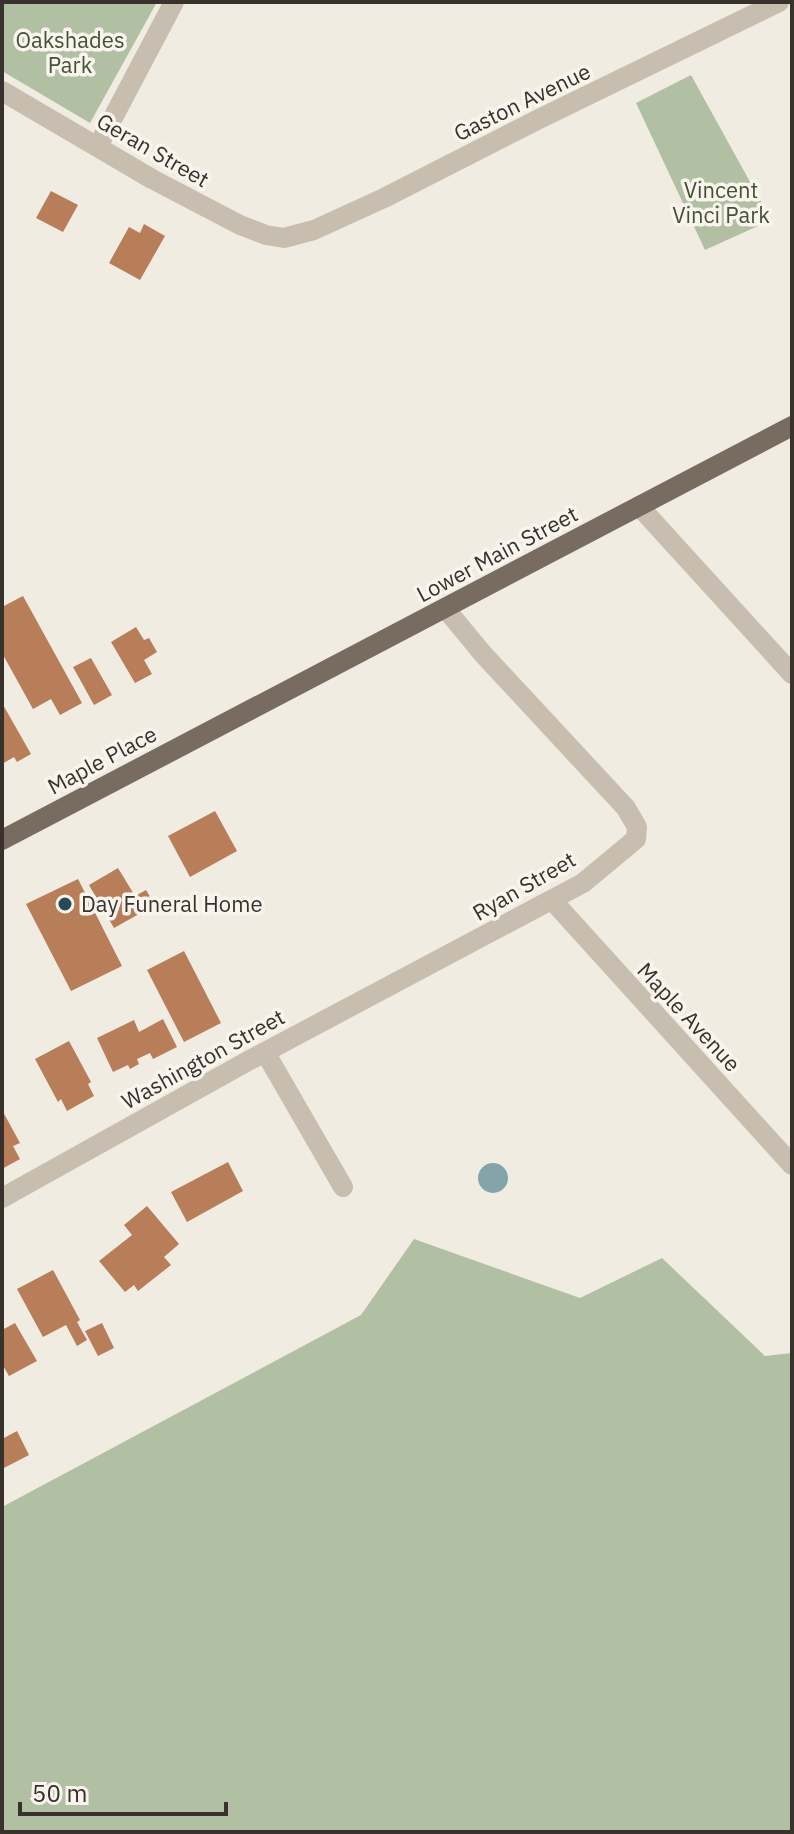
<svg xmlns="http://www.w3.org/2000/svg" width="794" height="1834" viewBox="0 0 794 1834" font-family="'IBM Plex Sans',sans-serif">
	<rect width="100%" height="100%" fill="#f1ece2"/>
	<path fill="#b1bfa3" d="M 2,2 L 157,2 L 90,123 L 2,71 Z
		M 691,75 L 771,220 L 705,250 L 636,103 Z
		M 414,1239 L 580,1298 L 662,1258 L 765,1356 L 792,1353 L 792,1832 L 2,1832 L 2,1507 L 361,1315 Z"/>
	<path fill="#84a4ab" d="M478 1178a15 15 0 1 1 30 0a15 15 0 1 1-30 0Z"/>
	<path fill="#b87d59" d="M 51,191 L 78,205 L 63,232 L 36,218 Z
		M 144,224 L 165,236 L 140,280 L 109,263 L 129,227 L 140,233 Z
		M 23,596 L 82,703 L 60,715 L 51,699 L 33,709 L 2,653 L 2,607 Z
		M 136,627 L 144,640 L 149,638 L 157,652 L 144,660 L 152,674 L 135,683 L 111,642 Z
		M 91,658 L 112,695 L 94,705 L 73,667 Z
		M 2,703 L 31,754 L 17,762 L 14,757 L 2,764 Z
		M 215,811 L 237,851 L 190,877 L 168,836 Z
		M 118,868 L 135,896 L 146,890 L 155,905 L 114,928 L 89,885 Z
		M 78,879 L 122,966 L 71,991 L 26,904 Z
		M 184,951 L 221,1023 L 184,1042 L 147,970 Z
		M 163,1019 L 177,1047 L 153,1059 L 150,1053 L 137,1059 L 139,1064 L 130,1069 L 128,1065 L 113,1072 L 97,1038 L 134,1020 L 139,1032 Z
		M 69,1041 L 91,1082 L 88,1084 L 94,1096 L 67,1111 L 61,1099 L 58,1102 L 35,1059 Z
		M 2,1110 L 20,1143 L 13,1146 L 20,1159 L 2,1169 Z
		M 228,1162 L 243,1191 L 187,1222 L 171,1192 Z
		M 147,1206 L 179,1244 L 164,1257 L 171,1265 L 138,1291 L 134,1285 L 125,1292 L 99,1261 L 132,1235 L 124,1225 Z
		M 53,1270 L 80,1320 L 77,1322 L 87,1340 L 77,1346 L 66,1325 L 43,1337 L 17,1289 Z
		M 15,1323 L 37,1361 L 9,1376 L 2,1364 L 2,1330 Z
		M 102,1323 L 114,1348 L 98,1356 L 85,1331 Z
		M 17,1431 L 29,1455 L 2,1469 L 2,1439 Z"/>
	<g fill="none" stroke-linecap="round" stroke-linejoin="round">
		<path stroke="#c8beaf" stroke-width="20" d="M 2,91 L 152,179 L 240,225 L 266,235 L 284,238 L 314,230 L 384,198 L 539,119 L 779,2
			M 98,146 L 174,2
			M 639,506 L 792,674
			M 552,900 L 792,1165
			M 265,1052 L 343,1187
			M 2,1198 L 248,1061 L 583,883 L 636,839 L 637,827 L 626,808 L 483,654 L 445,608"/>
		<path stroke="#786b5f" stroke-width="20" d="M 2,840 L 792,426"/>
	</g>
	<circle fill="#264b55" stroke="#f9f5ee" stroke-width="3" cx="65" cy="904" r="8"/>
	<g text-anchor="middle" stroke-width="7" stroke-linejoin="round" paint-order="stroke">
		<g font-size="22" fill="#435332" stroke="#f9f5ee">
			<text x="70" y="48">Oakshades<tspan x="70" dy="25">Park</tspan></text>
			<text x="721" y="198">Vincent<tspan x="721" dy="25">Vinci Park</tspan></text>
		</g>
		<g font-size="22" fill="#38312c" stroke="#f9f5ee">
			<text transform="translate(522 102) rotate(-26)" y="8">Gaston Avenue</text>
			<text transform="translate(153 150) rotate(30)" y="8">Geran Street</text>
			<text transform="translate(497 554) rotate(-28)" y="8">Lower Main Street</text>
			<text transform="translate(102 760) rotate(-28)" y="8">Maple Place</text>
			<text transform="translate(524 886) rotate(-30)" y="8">Ryan Street</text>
			<text transform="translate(689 1017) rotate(47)" y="8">Maple Avenue</text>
			<text transform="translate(203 1059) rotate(-29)" y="8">Washington Street</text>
		</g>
		<g font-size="22" fill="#38312c" stroke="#f9f5ee" text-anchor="start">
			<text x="81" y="912">Day Funeral Home</text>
		</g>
	</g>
	<rect width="794" height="1834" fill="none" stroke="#38312c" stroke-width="8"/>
	<path d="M20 1802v12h206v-12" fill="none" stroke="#38312c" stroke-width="4"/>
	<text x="32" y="1802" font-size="24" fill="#38312c" stroke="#f9f5ee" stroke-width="6" paint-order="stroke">50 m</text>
</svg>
